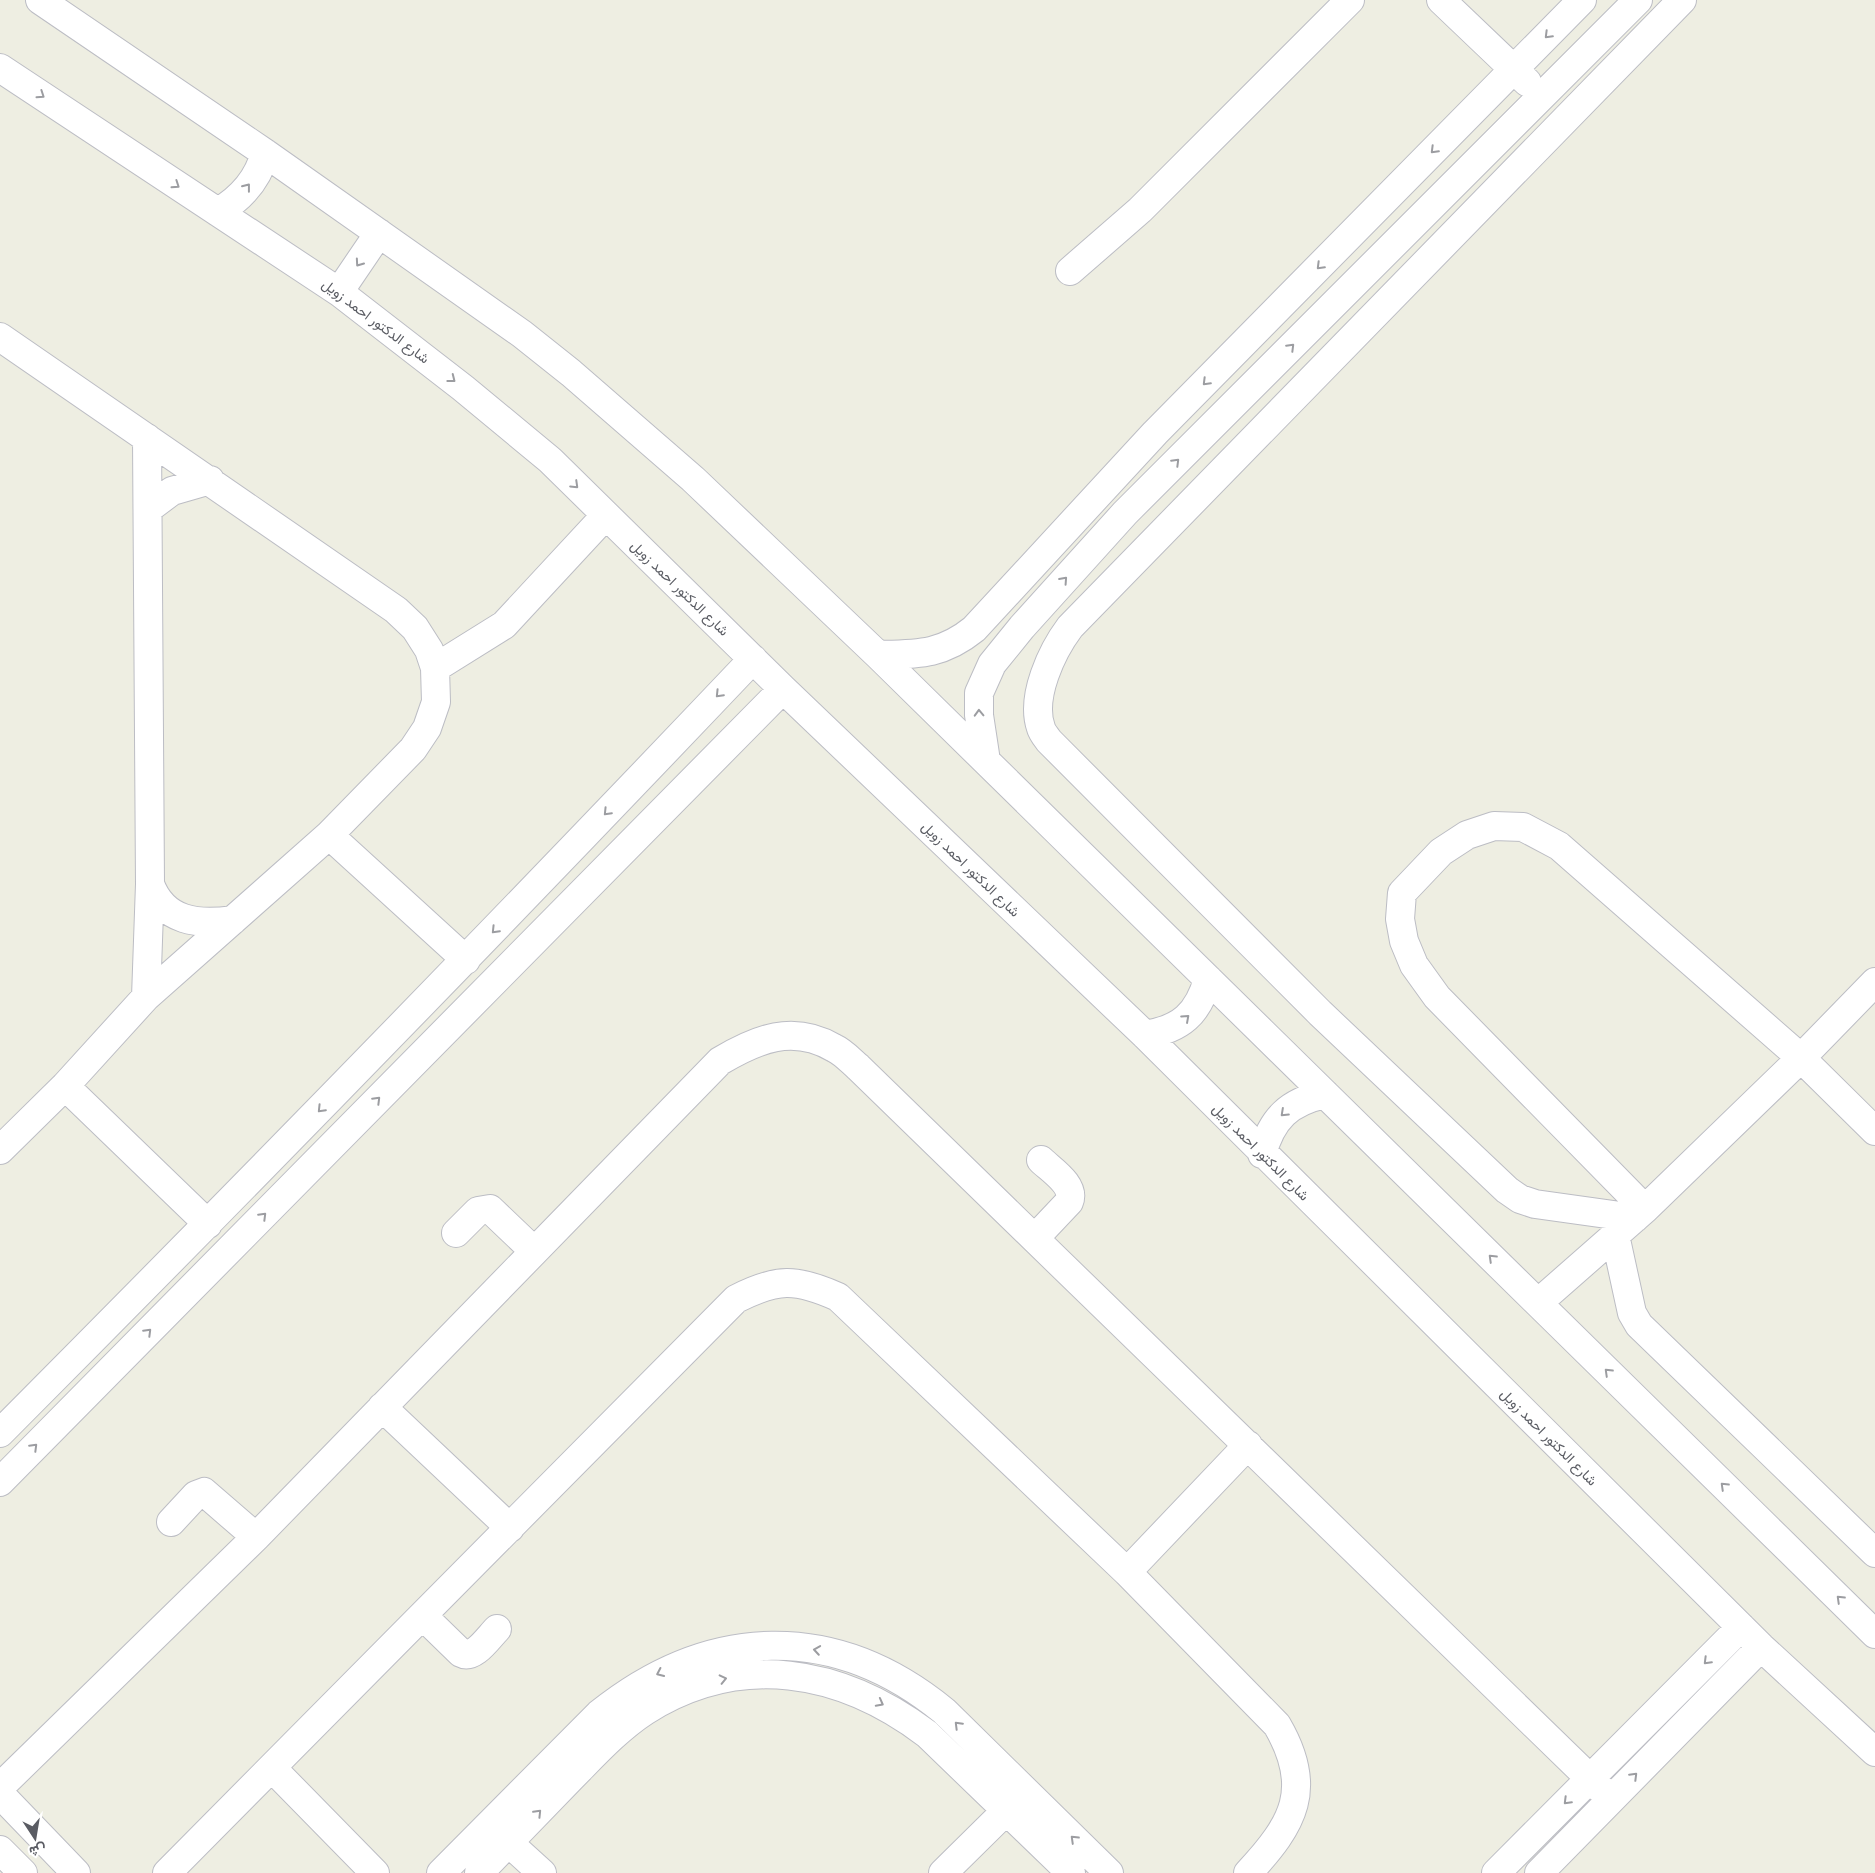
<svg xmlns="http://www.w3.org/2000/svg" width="1875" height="1873" viewBox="0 0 1875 1873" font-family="Inter,Vazirmatn,sans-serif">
	<rect width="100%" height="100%" fill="#eeeee2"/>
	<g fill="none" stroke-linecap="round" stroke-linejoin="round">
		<g stroke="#bcbdc4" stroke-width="30">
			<path id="minor" d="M 40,0 L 265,153 L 522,334 L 571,373 L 693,479 L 878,655 L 1875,1634
				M 1441,0 L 1527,82
				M 0,68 L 339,292 L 463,388 L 550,460 L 783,689 L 1145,1035 L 1761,1647 L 1875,1752
				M 218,212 C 240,199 258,180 265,153
				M 1070,271 L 1140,210 L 1350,0
				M 339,292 L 379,233
				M 0,337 L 396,610 L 415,628 L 429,650 L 435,668 L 436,702 L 427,728 L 413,749 L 329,835 L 146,997 L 65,1086 L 0,1150
				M 148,509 L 172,491 L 210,480
				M 878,655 C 918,654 942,655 974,629 L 1155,433 L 1582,0
				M 435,668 L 504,625 L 606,515
				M 986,761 L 979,715 L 979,693 L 992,664 L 1022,627 L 1125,513 L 1638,0
				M 329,835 L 466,960
				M 150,884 C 164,922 198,925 233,920
				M 146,997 L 150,884 L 147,438
				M 1145,1035 C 1181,1029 1198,1014 1208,979
				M 65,1086 L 208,1224
				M 1262,1154 C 1272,1118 1289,1102 1325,1094
				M 1645,1209 L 1437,997 L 1414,965 L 1404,941 L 1400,919 L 1402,893 L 1441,852 L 1467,835 L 1494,826 L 1523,827 L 1559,846 L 1801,1058 L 1875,1131
				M 1635,1218 L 1535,1204 L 1520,1199 L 1507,1190 L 1320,1013 L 1049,741 C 1046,737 1042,732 1041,728 C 1030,697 1052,651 1070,627 L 1682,0
				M 456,1233 L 478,1211 L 490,1209 L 534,1251
				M 1615,1235 L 1632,1313 L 1639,1325 L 1875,1553
				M 1035,1238 L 1069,1202 C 1076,1185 1051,1170 1041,1160
				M 1538,1303 L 1645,1209 L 1801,1058 L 1875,982
				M 382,1407 L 510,1528
				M 0,1433 C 254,1178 505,920 753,659
				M 0,1482 L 783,689
				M 171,1522 L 196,1495 L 204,1492 L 256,1537
				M 1127,1572 L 1248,1445
				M 423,1616 L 461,1653 C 474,1660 488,1638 497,1629
				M 272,1768 L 375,1873
				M 0,1787 L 256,1537 L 720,1061 C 757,1039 793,1024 834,1048 C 843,1052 851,1061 858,1067 L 1611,1799
				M 0,1794 L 76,1873
				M 509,1843 L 542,1873
				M 0,1850 L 23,1873
				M 167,1873 L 736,1299 C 777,1278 796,1278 838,1297 L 1127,1572 L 1277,1725 C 1314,1788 1294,1824 1248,1873
				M 441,1873 L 599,1714 C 709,1626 834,1621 944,1711 L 1109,1873
				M 479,1873 C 509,1842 539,1811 569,1780 C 593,1756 616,1730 645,1711 C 740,1651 841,1669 927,1734 L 1071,1873
				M 943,1873 L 1020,1797
				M 1496,1873 L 1741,1627
				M 1539,1873 L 1761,1647"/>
		</g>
		<use href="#minor" stroke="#fff" stroke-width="28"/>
	</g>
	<defs><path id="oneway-chevron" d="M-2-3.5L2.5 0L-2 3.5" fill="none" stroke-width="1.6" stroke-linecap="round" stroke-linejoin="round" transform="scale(1.25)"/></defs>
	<g stroke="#9c9da1">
		<use href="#oneway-chevron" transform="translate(1548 35) rotate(135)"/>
		<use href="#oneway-chevron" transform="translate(41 95) rotate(34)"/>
		<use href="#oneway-chevron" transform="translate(1434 150) rotate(135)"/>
		<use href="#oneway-chevron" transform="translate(176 185) rotate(34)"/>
		<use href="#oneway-chevron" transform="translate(247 187) rotate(-52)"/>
		<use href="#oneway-chevron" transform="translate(359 263) rotate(125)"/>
		<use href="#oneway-chevron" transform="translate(1320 266) rotate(135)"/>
		<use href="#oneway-chevron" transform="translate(1291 347) rotate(-45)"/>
		<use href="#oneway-chevron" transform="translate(452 379) rotate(38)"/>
		<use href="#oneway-chevron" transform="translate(1206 382) rotate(135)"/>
		<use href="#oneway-chevron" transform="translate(1176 462) rotate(-45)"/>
		<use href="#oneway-chevron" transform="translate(575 485) rotate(44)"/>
		<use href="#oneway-chevron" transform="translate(1064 580) rotate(-48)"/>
		<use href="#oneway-chevron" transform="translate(719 694) rotate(134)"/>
		<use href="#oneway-chevron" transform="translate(979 713) rotate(-92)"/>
		<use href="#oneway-chevron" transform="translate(607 812) rotate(134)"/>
		<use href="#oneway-chevron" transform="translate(495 930) rotate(134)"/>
		<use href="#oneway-chevron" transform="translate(1186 1018) rotate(-42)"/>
		<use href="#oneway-chevron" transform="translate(377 1100) rotate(-45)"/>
		<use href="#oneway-chevron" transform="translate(321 1109) rotate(134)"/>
		<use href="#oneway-chevron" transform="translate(1284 1113) rotate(137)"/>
		<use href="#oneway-chevron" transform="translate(263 1216) rotate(-45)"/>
		<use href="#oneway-chevron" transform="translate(1492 1258) rotate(-136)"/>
		<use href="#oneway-chevron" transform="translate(148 1332) rotate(-45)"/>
		<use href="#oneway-chevron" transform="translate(1608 1372) rotate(-136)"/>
		<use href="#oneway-chevron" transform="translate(34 1447) rotate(-45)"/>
		<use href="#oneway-chevron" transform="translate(1724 1486) rotate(-136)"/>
		<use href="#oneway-chevron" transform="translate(1840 1599) rotate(-136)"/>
		<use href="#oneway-chevron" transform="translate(817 1650) rotate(-171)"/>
		<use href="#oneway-chevron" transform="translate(1707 1661) rotate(135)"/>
		<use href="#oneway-chevron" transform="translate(660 1673) rotate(155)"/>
		<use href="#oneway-chevron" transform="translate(723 1679) rotate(-13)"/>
		<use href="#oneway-chevron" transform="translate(880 1703) rotate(28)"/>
		<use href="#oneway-chevron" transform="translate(958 1725) rotate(-135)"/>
		<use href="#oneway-chevron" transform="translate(1634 1776) rotate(-45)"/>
		<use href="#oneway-chevron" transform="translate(1567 1801) rotate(135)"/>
		<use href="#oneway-chevron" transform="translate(538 1813) rotate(-46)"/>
		<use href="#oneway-chevron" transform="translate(1074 1839) rotate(-136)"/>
	</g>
	<g text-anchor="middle" stroke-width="4.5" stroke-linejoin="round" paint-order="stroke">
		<g font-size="14" fill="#5a5c63" stroke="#fff">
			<text transform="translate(376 321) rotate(37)" y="5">شارع الدكتور احمد زويل</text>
			<text transform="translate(680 588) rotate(44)" y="5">شارع الدكتور احمد زويل</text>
			<text transform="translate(971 869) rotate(44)" y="5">شارع الدكتور احمد زويل</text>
			<text transform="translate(1261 1152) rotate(45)" y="5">شارع الدكتور احمد زويل</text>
			<text transform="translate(1549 1437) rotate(45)" y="5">شارع الدكتور احمد زويل</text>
		</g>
	</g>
	<g transform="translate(35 1838) rotate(168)" stroke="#ffffff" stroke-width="4" paint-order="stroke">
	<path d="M0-4L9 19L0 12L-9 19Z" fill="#5a5c63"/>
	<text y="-8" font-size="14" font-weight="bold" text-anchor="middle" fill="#5a5c63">ش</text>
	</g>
</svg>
